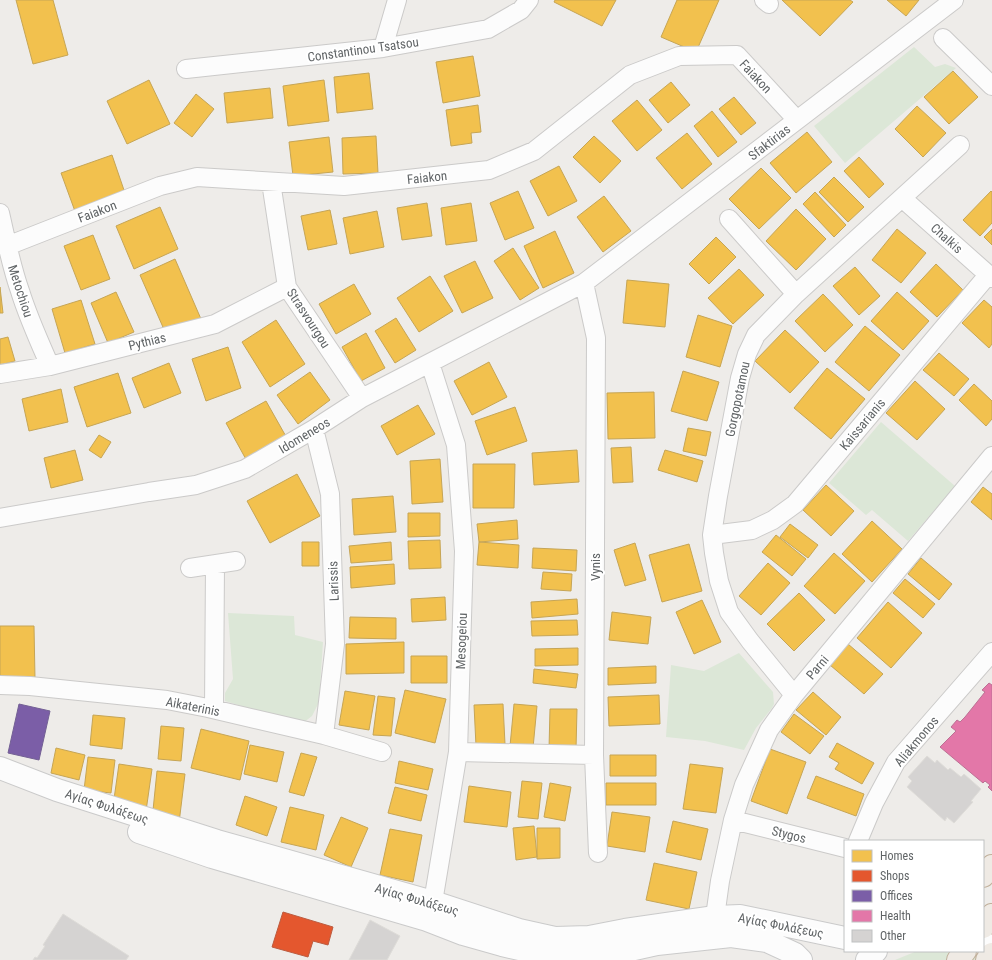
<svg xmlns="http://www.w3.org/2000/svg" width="992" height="960" viewBox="0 0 992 960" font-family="'Roboto Condensed',sans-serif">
	<rect width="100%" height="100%" fill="#eeece9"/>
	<path fill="#dce7d7" d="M 914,47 L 935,67 L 945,64 L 956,68 L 845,163 L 814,126 Z
		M 881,422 L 955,486 L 908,541 L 872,510 L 866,515 L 829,483 Z
		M 228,613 L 294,616 L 295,635 L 323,642 L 319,702 L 312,716 L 303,723 L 296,722 L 225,701 L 225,693 L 233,679 Z
		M 739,653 L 773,692 L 774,704 L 772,708 L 756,728 L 744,750 L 705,741 L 666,737 L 671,665 L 704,671 Z
		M 917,951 L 969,951 L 977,955 L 983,960 L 895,960 Z"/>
	<path fill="#f2c14e" stroke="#c6a555" d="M 16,0 L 53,0 L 68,55 L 33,64 Z
		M 555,0 L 616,0 L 602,26 L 554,2 Z
		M 677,0 L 719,0 L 696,52 L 661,37 Z
		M 782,0 L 850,0 L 853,2 L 820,36 Z
		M 887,0 L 919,0 L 906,16 Z
		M 473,56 L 480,96 L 443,103 L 436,62 Z
		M 953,71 L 978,97 L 949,124 L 924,97 Z
		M 369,73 L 373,109 L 337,113 L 334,77 Z
		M 149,80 L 170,124 L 127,144 L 107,101 Z
		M 324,80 L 329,121 L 288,126 L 283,86 Z
		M 671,82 L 690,105 L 668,123 L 649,100 Z
		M 270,88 L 273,118 L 227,123 L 224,93 Z
		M 196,94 L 214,109 L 192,137 L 174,123 Z
		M 734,97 L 756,123 L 741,135 L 719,109 Z
		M 637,100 L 662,130 L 637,151 L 612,121 Z
		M 478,105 L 481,132 L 471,133 L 472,143 L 451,146 L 446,110 Z
		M 917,106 L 946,133 L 923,157 L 895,129 Z
		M 712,111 L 737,142 L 718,157 L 694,126 Z
		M 807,132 L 832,162 L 796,193 L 770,163 Z
		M 687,133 L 712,164 L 682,189 L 656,158 Z
		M 376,136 L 378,173 L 343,174 L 342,138 Z
		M 594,136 L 621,161 L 600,183 L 573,157 Z
		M 329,137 L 333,172 L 293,176 L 289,142 Z
		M 112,155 L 126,196 L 76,214 L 61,173 Z
		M 859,157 L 884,184 L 869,198 L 844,171 Z
		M 559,166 L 577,201 L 548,216 L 530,181 Z
		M 761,168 L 791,198 L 759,229 L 729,199 Z
		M 834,177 L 864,207 L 848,222 L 819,192 Z
		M 518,191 L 534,228 L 505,240 L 490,203 Z
		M 991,191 L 992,192 L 992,223 L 980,236 L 963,220 Z
		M 815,192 L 846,225 L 834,237 L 803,204 Z
		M 604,196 L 631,231 L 603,252 L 577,217 Z
		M 427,203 L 432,236 L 402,240 L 397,208 Z
		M 471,203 L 477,241 L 446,245 L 441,208 Z
		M 160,207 L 178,249 L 134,269 L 116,226 Z
		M 796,209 L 826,239 L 796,270 L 766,241 Z
		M 330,210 L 337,244 L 308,250 L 301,216 Z
		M 377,211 L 384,247 L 350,254 L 343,218 Z
		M 897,229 L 926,253 L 901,283 L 872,260 Z
		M 992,229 L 992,245 L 984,237 Z
		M 555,231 L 574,273 L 543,288 L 524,246 Z
		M 93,235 L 110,279 L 81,290 L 64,246 Z
		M 716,237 L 736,257 L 709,284 L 689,264 Z
		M 513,248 L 539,288 L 520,300 L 494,261 Z
		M 175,259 L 201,319 L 166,334 L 140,275 Z
		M 475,261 L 493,298 L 462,313 L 444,276 Z
		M 936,264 L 963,290 L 937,317 L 910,292 Z
		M 855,267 L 880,296 L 859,315 L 833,286 Z
		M 739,269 L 764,295 L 733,324 L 708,298 Z
		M 430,276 L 453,311 L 419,332 L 397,298 Z
		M 627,280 L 669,284 L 665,327 L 623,323 Z
		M 354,284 L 371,314 L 336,334 L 319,304 Z
		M 0,287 L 3,313 L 0,313 Z
		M 116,292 L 134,332 L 108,343 L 91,303 Z
		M 897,292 L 929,321 L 903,350 L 871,321 Z
		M 823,294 L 853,325 L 825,352 L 795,321 Z
		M 81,300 L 95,344 L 65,353 L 52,309 Z
		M 984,300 L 992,307 L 992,344 L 989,348 L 962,323 Z
		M 698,315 L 732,326 L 720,367 L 686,357 Z
		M 396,318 L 416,350 L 395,363 L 375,331 Z
		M 276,320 L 305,364 L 270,387 L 242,342 Z
		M 865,326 L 900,355 L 869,391 L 835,362 Z
		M 785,330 L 819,362 L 790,393 L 755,361 Z
		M 366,333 L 385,368 L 361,381 L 342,347 Z
		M 8,337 L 15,361 L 0,365 L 0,339 Z
		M 228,347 L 241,388 L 206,401 L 192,359 Z
		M 939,353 L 969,379 L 954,396 L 923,370 Z
		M 489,362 L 507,397 L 472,415 L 454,381 Z
		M 169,363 L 181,393 L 144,408 L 132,378 Z
		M 827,368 L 865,399 L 831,439 L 794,408 Z
		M 683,371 L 719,382 L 707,421 L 671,411 Z
		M 310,372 L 330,400 L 298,424 L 277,395 Z
		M 118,373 L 131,413 L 87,427 L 74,387 Z
		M 915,381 L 945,409 L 917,440 L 886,413 Z
		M 974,384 L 992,401 L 992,419 L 986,426 L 959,400 Z
		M 61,389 L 68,422 L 29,431 L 22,399 Z
		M 654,392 L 655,438 L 608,439 L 607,393 Z
		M 266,401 L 288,440 L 248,463 L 226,423 Z
		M 418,405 L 435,434 L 397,455 L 381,426 Z
		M 515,407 L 527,441 L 487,455 L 475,421 Z
		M 688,428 L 711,432 L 706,456 L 683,451 Z
		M 99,435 L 111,442 L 101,458 L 89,450 Z
		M 631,447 L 633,482 L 613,483 L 611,448 Z
		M 75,450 L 83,480 L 51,488 L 44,458 Z
		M 577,450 L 579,482 L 534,485 L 532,453 Z
		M 665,450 L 703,461 L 697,482 L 658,470 Z
		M 440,459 L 443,502 L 412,504 L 410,461 Z
		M 473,464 L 515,464 L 514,508 L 473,508 Z
		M 297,474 L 320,516 L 270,543 L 247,501 Z
		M 826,485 L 854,511 L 831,536 L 803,510 Z
		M 983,487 L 992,494 L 992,520 L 971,502 Z
		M 393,496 L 396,532 L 354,535 L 352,499 Z
		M 408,513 L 440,513 L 440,536 L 408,537 Z
		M 517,520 L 518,539 L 479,542 L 477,524 Z
		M 872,521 L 902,549 L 872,582 L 842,554 Z
		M 790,524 L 818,545 L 808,558 L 780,537 Z
		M 776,535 L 806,559 L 792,576 L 762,552 Z
		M 440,540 L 441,568 L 409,569 L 408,541 Z
		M 302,542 L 319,542 L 319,566 L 302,566 Z
		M 391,542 L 392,560 L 351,563 L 349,546 Z
		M 479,542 L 519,545 L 518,568 L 477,565 Z
		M 635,543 L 646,580 L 625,586 L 614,550 Z
		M 689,544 L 702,591 L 662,602 L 649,555 Z
		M 533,548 L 577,550 L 576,571 L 532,568 Z
		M 834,553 L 865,581 L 835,614 L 804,586 Z
		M 921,558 L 952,584 L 939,600 L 908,574 Z
		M 768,563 L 790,583 L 761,615 L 739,596 Z
		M 394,564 L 395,584 L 351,588 L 350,567 Z
		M 543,572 L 572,574 L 571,591 L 541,589 Z
		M 905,579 L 935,604 L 923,618 L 893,593 Z
		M 799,593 L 825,620 L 794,651 L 767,624 Z
		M 445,597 L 446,620 L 412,622 L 411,599 Z
		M 577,599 L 578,614 L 532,618 L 531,602 Z
		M 702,600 L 721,642 L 694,654 L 676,612 Z
		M 888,602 L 922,633 L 891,668 L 857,638 Z
		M 612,612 L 651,617 L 648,644 L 609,640 Z
		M 350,617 L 396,618 L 396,639 L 349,638 Z
		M 577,620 L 578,635 L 532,636 L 531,621 Z
		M 0,626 L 34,626 L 35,679 L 0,679 Z
		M 404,642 L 404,673 L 346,674 L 346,644 Z
		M 848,644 L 883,674 L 864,694 L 830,665 Z
		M 578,648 L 578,665 L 535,666 L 535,649 Z
		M 411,656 L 447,656 L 447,683 L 411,683 Z
		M 656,666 L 656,683 L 608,685 L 608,668 Z
		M 534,669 L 578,674 L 576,688 L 533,683 Z
		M 405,690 L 446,699 L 435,743 L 395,733 Z
		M 345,691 L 375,696 L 369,730 L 339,725 Z
		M 813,692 L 841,717 L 826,735 L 796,710 Z
		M 659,695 L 660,724 L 609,726 L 608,697 Z
		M 378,696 L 395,698 L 391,736 L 373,735 Z
		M 503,704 L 505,744 L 476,746 L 474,705 Z
		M 514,704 L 537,706 L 533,748 L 510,746 Z
		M 550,709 L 577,709 L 576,749 L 549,749 Z
		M 794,714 L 824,736 L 810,754 L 781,732 Z
		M 93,715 L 125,718 L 122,749 L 90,745 Z
		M 161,726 L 184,728 L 181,761 L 158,759 Z
		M 201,729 L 249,741 L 240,780 L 191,768 Z
		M 837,743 L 874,763 L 862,784 L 835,769 L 839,763 L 829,757 Z
		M 250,745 L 284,752 L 277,782 L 244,774 Z
		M 56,748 L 85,755 L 79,780 L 51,773 Z
		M 770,749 L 806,762 L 787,814 L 751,801 Z
		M 301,753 L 317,757 L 304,796 L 289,792 Z
		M 610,755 L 656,755 L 656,776 L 610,776 Z
		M 88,757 L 115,760 L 111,793 L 84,790 Z
		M 399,761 L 433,769 L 428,790 L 395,783 Z
		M 119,764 L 152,769 L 146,811 L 113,806 Z
		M 690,764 L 723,768 L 716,813 L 683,809 Z
		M 157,771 L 185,774 L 179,823 L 152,820 Z
		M 816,776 L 864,794 L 856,816 L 807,798 Z
		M 522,781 L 542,783 L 538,819 L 518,817 Z
		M 550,783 L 571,787 L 565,821 L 544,817 Z
		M 606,783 L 656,783 L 656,805 L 606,805 Z
		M 469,786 L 511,792 L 507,827 L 464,822 Z
		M 395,787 L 427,795 L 421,821 L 388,813 Z
		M 245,796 L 277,807 L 267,836 L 236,825 Z
		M 290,807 L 324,815 L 316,850 L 281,842 Z
		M 612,812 L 650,817 L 645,852 L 607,846 Z
		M 341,817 L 368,828 L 351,867 L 324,855 Z
		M 673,821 L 708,829 L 701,860 L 666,852 Z
		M 534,826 L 537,857 L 516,860 L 513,828 Z
		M 537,828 L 560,828 L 560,858 L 537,859 Z
		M 390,829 L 422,835 L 413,882 L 380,875 Z
		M 654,863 L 697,872 L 689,909 L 646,900 Z"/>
	<path fill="#e4572e" stroke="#bc5b3f" d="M 283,912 L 333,927 L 328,945 L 313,941 L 308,957 L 272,947 Z"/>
	<path fill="#7b5ea7" stroke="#736094" d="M 19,704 L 50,711 L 39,760 L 8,753 Z"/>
	<path fill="#e377a8" stroke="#bc7194" d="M 989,683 L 992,685 L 992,791 L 988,787 L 990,785 L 985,781 L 983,783 L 940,747 L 956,731 L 951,727 L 957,720 L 960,722 L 965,717 L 985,692 L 982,690 Z"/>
	<path fill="#d5d3d2" stroke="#dedcd8" d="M 927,756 L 935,763 L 937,760 L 948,770 L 950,768 L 961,777 L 964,774 L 981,789 L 971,801 L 973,802 L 954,823 L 947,817 L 945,821 L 907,787 L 912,781 L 908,777 Z
		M 63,914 L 129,956 L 126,960 L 33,960 L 35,957 L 37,958 L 45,946 L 43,945 Z
		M 370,920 L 400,936 L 387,960 L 349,960 Z"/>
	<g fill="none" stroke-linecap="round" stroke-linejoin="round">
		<g stroke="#cbcac9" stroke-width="20">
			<path id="street" d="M 764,0 L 769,4
				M 943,38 L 992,86
				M 383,48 L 397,0
				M 186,69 L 383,48 L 488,29 L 521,10 L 529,0
				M 271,182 L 287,287 L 362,398
				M 902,198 L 992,278
				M 0,213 C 6,239 11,266 20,291 C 28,317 39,341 50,366
				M 729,219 L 796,294
				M 7,246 L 160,186 L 197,177 L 344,186 L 489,170 L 534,151 L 630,75 L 679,56 L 737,55 L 797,120
				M 584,283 L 596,338 L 594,755 L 598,853
				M 0,374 L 50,366 L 215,324 L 287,287
				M 314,429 L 330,494 L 335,644 L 324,735
				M 0,518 L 149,492 L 196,485 L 245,469 L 314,429 L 362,398 L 584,283 L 954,0
				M 712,535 L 752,530 L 773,520 L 795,504 L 988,275
				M 190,568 L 236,561
				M 0,685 L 30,686 L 167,700 L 208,708 L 324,735 L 382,752
				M 794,695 L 750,641 L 729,612 L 719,581 L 714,553 L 712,535 L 718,496 L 740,378 L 747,354 L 756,335 L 796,294 L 960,145
				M 214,709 L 215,564
				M 458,752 L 594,755
				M 733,820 L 845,848
				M 858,841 L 874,803 L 896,762 L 992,652
				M 428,915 L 433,902 L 458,752 L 464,551 L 456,445 L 430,363
				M 715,917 L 720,881 L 733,820 L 744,785 L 769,730 L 794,695 L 992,456"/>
		</g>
		<g stroke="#cacaca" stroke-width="24">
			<path id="secondary" d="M 0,768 L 57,790 L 217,841 L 433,902 L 519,930 L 555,938 L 589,937 L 625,930 L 715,917 L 740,916 L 845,938
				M 139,832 L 212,857 L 427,920 L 463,934 L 502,945 L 554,957 L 612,954 L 657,944 L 731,936 L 767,941 L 795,954 L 801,960
				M 983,942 L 992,948
				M 867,960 L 876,951"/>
		</g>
		<g stroke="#c1b09b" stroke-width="24">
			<path id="highway" d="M 983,876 L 992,866
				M 983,927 L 992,915
				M 958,960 L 965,951
				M 987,960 L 992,954"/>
		</g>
		<use href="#street" stroke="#fcfcfc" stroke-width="18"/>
		<use href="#secondary" stroke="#fcfcfc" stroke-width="22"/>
		<use href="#highway" stroke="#efeae4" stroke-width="22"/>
	</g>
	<g text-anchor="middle" stroke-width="4" stroke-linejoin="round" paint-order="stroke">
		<g font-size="13" fill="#606466" stroke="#fff">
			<text transform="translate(363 49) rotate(-8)" y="5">Constantinou Tsatsou</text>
			<text transform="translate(756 76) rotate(47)" y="5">Faiakon</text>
			<text transform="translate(769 142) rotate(-38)" y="5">Sfaktirias</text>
			<text transform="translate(427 177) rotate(-6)" y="5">Faiakon</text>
			<text transform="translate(97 211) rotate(-21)" y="5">Faiakon</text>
			<text transform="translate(947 238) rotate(42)" y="5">Chalkis</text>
			<text transform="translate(21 291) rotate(72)" y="5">Metochiou</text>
			<text transform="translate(309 318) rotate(57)" y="5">Strasvourgou</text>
			<text transform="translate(147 341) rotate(-14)" y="5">Pythias</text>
			<text transform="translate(737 399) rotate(-78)" y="5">Gorgopotamou</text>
			<text transform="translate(862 424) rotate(-50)" y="5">Kaissarianis</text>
			<text transform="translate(304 435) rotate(-31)" y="5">Idomeneos</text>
			<text transform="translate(595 567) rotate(-90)" y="5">Vynis</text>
			<text transform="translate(333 581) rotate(-92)" y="5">Larissis</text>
			<text transform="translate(461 641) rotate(-88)" y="5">Mesogeiou</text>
			<text transform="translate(817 667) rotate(-50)" y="5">Parni</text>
			<text transform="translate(193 706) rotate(11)" y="5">Aikaterinis</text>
			<text transform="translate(916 741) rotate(-50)" y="5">Aliakmonos</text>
			<text transform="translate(107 806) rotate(18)" y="5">Αγίας Φυλάξεως</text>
			<text transform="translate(789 834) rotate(14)" y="5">Stygos</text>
			<text transform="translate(417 899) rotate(16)" y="5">Αγίας Φυλάξεως</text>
			<text transform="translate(781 925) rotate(11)" y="5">Αγίας Φυλάξεως</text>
		</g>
	</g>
	<rect x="844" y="840" width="140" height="112" fill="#ffffff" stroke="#bfc1c2"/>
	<rect x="852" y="850" width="20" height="12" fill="#f2c14e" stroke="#bfc1c2"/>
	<text x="880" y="860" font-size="12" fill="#606466">Homes</text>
	<rect x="852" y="870" width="20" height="12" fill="#e4572e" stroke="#bfc1c2"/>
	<text x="880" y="880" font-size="12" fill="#606466">Shops</text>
	<rect x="852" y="890" width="20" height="12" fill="#7b5ea7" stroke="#bfc1c2"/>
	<text x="880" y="900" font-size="12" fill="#606466">Offices</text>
	<rect x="852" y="910" width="20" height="12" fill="#e377a8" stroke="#bfc1c2"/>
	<text x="880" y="920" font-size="12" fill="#606466">Health</text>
	<rect x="852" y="930" width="20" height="12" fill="#d5d3d2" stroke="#bfc1c2"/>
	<text x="880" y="940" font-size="12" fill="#606466">Other</text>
</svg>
